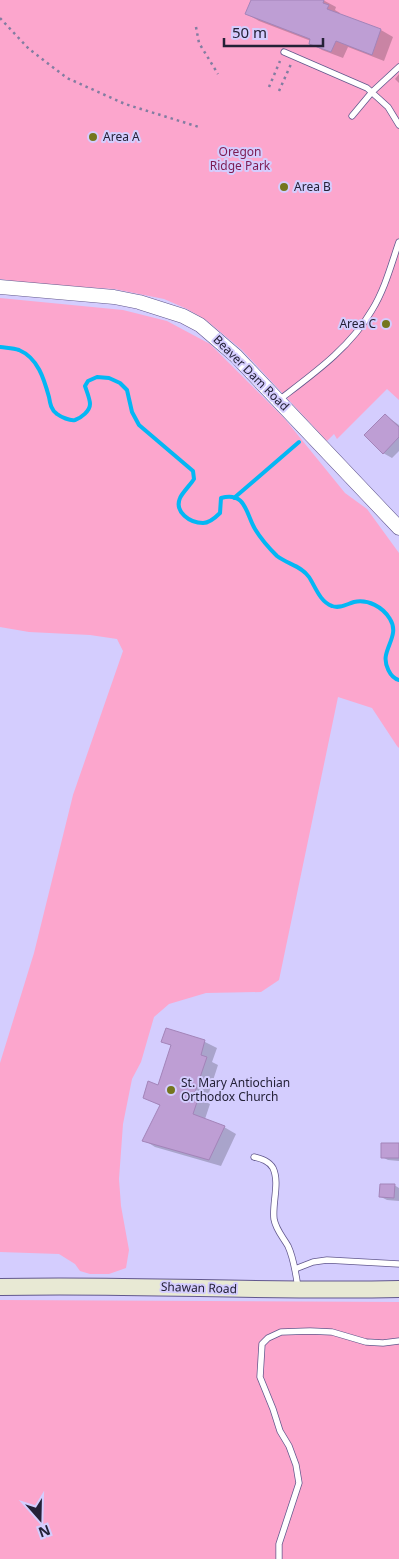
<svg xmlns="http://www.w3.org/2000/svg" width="399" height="1559" viewBox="0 0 399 1559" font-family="'Noto Sans',sans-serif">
	<rect width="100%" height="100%" fill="#d4cdfe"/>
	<path fill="#fca6cd" d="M 0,0 L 399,0 L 399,400 L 387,389 L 337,439 L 334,434 L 327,441 L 242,350 L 206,320 L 187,309 L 164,299 L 114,289 L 33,284 L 0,279 Z
		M 0,298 L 123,310 L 167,321 L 210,344 L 284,418 L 345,493 L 367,509 L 399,553 L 399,748 L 397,746 L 372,708 L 338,697 L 279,980 L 261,992 L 206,993 L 169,1004 L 154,1017 L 141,1062 L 132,1079 L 123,1124 L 119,1179 L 121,1206 L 129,1250 L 126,1268 L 109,1274 L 90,1274 L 80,1271 L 75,1264 L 59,1254 L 0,1252 L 0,1063 L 34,953 L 73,795 L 123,651 L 117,639 L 90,635 L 29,632 L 0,627 Z
		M 0,1300 L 399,1302 L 399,1559 L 0,1559 Z"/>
	<path fill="#0003" d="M 252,0 L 323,0 L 336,7 L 335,10 L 340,13 L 339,14 L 381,30 L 393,37 L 384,61 L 348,47 L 343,58 L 322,50 L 310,43 L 311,41 L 259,21 L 247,14 Z
		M 399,74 L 399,83 L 395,79 Z
		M 386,416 L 399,425 L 399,451 L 392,458 L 383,453 Z
		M 167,1029 L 205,1042 L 217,1048 L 212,1062 L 218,1065 L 206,1102 L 210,1104 L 205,1119 L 224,1127 L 236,1134 L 221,1166 L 155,1147 L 144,1140 L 161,1106 L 144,1097 L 159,1086 L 172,1046 L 163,1041 Z
		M 399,1144 L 399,1161 L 388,1160 L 382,1157 Z
		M 394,1185 L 399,1188 L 399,1201 L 387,1200 L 381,1197 Z"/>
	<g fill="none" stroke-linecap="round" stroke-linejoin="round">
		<path stroke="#04b7f4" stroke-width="4" d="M 0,347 C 6,348 13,348 19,350 C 38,358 44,379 49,397 C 50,403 51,410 57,414 C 61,417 70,421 75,420 C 81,418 90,411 90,404 C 90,399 87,392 85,386 L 88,381 L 97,377 L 109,378 L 120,383 L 127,390 L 132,412 L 139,425 L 193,471 L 194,479 C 191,484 182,493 180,498 C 174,512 190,523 203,523 C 209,523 216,517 220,513 L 221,498 C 246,491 246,514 255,529 C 261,539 269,548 277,556 C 287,564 302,566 309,577 C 315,586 320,602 332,606 C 340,609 347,604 354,602 C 368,599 383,607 390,619 C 398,632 389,642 386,655 C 384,664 390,678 399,680
			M 234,498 L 299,442"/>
	</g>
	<path fill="#be9ed4" stroke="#a384b9" d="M 251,0 L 324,0 L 323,3 L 329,5 L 327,9 L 381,29 L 372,55 L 336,41 L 331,52 L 309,44 L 310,39 L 245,14 Z
		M 385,414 L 399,427 L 399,437 L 383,454 L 364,435 Z
		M 166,1028 L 205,1040 L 201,1055 L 207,1057 L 194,1095 L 199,1096 L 193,1114 L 225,1126 L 209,1160 L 142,1141 L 160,1105 L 143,1098 L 148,1081 L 158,1085 L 171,1045 L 161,1042 Z
		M 381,1143 L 399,1143 L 399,1158 L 381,1158 Z
		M 380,1184 L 395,1184 L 394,1198 L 379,1197 Z"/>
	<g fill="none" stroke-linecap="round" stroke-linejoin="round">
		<g stroke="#62588d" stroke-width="7">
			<path id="service" d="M 284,52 L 367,88 L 388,107 L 399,125
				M 352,116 L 372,92 L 399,67
				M 279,400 C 313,374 350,348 372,310 C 385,289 391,265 399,242
				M 254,1157 C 262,1159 269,1161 273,1168 C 280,1183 272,1203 274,1219 C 276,1230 283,1237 288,1246 C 294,1259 296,1274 298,1288
				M 295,1269 L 313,1262 L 327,1260 L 399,1264
				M 279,1559 L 279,1544 L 299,1483 L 296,1465 L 289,1446 L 280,1431 L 273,1409 L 260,1377 L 262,1344 L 268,1338 L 281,1332 L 310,1331 L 332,1332 L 366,1342 L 383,1343 L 399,1341"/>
		</g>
		<g stroke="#62588d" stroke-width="15">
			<path id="tertiary" d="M 0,287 L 114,297 L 139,302 L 183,316 L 200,325 L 236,356 L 399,528"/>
		</g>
		<g stroke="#62588d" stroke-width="18">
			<path id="secondary" d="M 0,1287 C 133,1284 266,1292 399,1289"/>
		</g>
		<path stroke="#827da1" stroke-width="2.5" stroke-dasharray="2.5 4" stroke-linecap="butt" d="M 0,18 L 29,49 L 67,78 L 125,104 L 199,127
			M 196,27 L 199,43 L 218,74
			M 269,87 L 280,61
			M 279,91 L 291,64"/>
		<use href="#service" stroke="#fff" stroke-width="5.5"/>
		<use href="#tertiary" stroke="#fff" stroke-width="14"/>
		<use href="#secondary" stroke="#e8e9d4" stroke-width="16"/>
	</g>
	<g fill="#74761e" stroke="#d4cdfe" stroke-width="2">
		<circle cx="93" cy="137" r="5"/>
		<circle cx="284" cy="187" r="5"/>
		<circle cx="386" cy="324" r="5"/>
		<circle cx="171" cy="1090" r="5"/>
	</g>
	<g text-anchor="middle" stroke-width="4" stroke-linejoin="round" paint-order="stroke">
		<g font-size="12" fill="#242137" stroke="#d4cdfe" text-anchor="start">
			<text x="103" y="141">Area A</text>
			<text x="294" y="191">Area B</text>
			<text x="376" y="328" text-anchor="end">Area C</text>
			<text x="181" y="1087">St. Mary Antiochian<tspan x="181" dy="14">Orthodox Church</tspan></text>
		</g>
		<g font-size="12" fill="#7d1b52" stroke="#d4cdfe">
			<text x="240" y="156">Oregon<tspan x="240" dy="14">Ridge Park</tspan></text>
		</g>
		<g font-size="12" fill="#242137" stroke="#d4cdfe">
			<text transform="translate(251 373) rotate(45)" y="4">Beaver Dam Road</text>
			<text transform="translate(199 1288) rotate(2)" y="4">Shawan Road</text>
		</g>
	</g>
	<g transform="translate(40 1519) rotate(160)" stroke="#d4cdfe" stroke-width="4" paint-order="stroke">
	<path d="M0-4L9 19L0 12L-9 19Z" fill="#242137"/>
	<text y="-8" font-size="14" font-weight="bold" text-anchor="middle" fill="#242137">N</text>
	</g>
	<path d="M224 38v8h99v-8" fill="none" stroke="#242137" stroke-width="2.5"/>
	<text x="232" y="38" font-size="15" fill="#242137" stroke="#d4cdfe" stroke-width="4" paint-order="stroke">50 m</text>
</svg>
